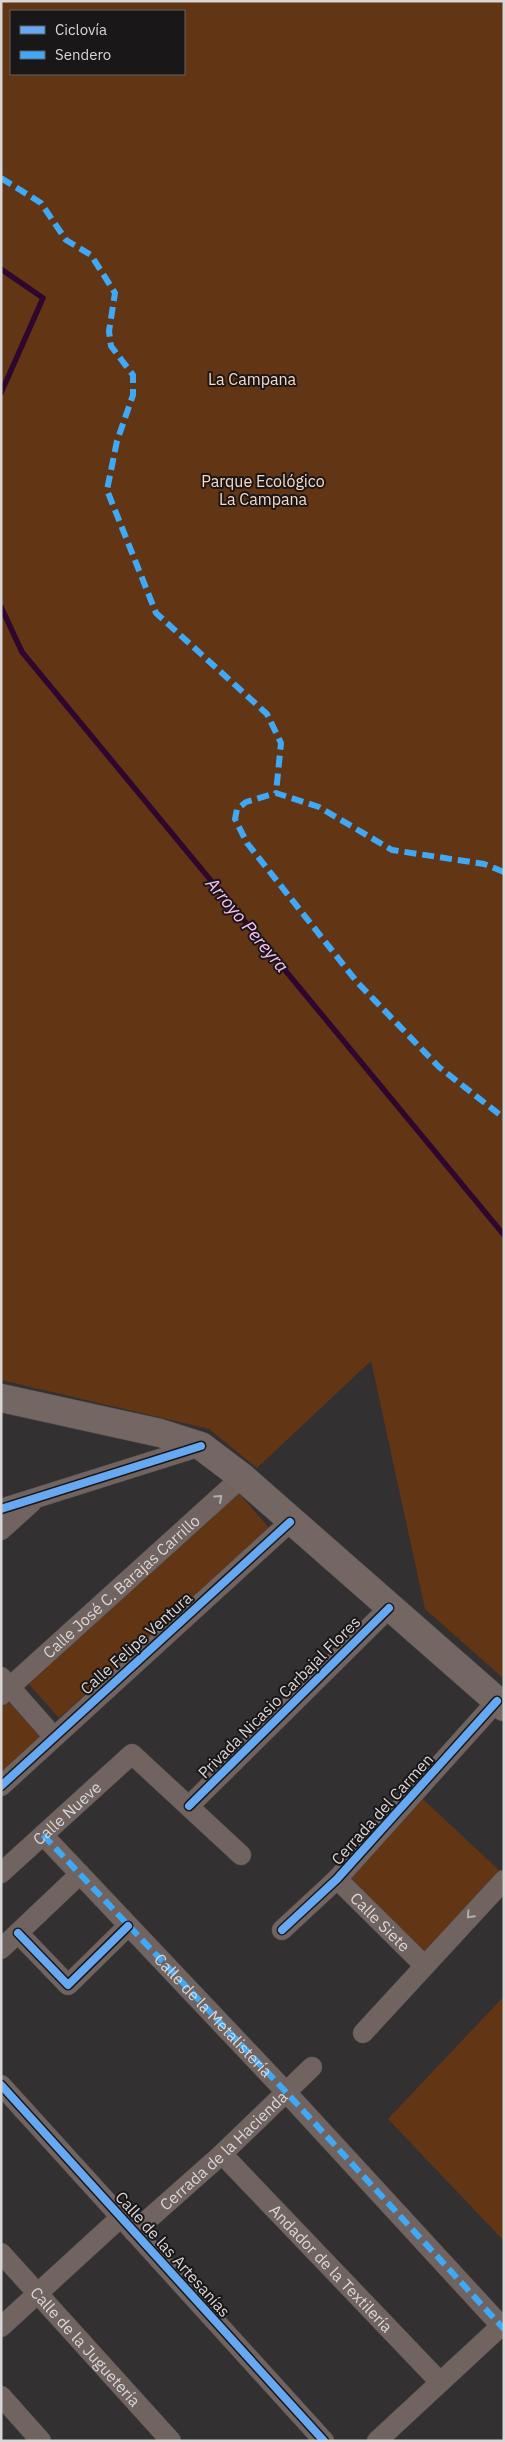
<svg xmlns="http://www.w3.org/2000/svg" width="505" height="2442" viewBox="0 0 505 2442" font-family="'IBM Plex Sans',sans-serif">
	<rect width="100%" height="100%" fill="#323030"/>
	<path fill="#623514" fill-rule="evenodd" d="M 1,1 L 504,1 L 504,1679 L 425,1609 L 371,1361 L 257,1468 L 209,1429 L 1,1380 ZM 184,11 L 184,74 L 11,74 L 11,11 Z
		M 237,1491 L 270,1529 L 59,1718 L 26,1681 Z
		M 8,1701 L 41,1737 L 1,1774 L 1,1706 Z
		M 423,1799 L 501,1872 L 426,1952 L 348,1878 Z
		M 504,1996 L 504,2241 L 388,2119 Z"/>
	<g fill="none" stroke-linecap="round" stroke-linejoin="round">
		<path stroke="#2f072e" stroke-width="5.5" d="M 1,269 L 43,298 L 1,393
			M 1,607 L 22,652 L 504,1235"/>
		<g stroke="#4d4b4b" stroke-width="21">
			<g id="street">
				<path d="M 1,1509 L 201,1446"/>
				<path d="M 1,1530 L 32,1502"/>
				<path d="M 1,1677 L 54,1737"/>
				<path id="s1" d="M 1,1695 L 242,1477"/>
				<path d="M 1,1786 L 290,1522"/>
				<path d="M 189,1806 L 389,1608"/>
				<path d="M 43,1835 L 286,2092 L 504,2329"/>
				<path id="s2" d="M 1,1873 L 132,1754 L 241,1855"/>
				<path id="s3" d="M 337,1879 L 424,1965"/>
				<path d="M 282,1930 L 337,1879 L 497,1701"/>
				<path d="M 18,1933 L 68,1985 L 128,1926"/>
				<path d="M 1,1949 L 80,1874"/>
				<path d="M 363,2033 L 504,1880"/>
				<path d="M 1,2085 L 324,2441"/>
				<path id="s4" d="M 222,2154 L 440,2382"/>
				<path id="s5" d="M 134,2232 L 222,2154 L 312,2067"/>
				<path id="s6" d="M 1,2253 L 171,2441"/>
				<path d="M 1,2327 L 121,2217"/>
				<path d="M 1,2396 L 41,2441"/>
				<path d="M 377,2441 L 501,2326"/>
			</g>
		</g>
		<g stroke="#4d4b4b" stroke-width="29">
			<path id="secondary" d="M 1,1398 L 160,1433 L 201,1446 L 242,1477 L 504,1707"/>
		</g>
		<use href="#street" stroke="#716360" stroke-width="20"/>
		<use href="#secondary" stroke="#736663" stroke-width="28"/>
		<g stroke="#3fa9f5" stroke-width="6" stroke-dasharray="12 6" stroke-linecap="butt">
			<path d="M 1,178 L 41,203 L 66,240 L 91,255 L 115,293 L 109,331 L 111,346 L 133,375 L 133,395 L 117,441 L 107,490 L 156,613 L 267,714 L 281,743 L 276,793"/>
			<path d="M 504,872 L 484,864 L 392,850 L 319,807 L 276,793 L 246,802 L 237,809 L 235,819 L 247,843 L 357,982 L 439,1067 L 504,1118"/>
			<path id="s7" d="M 43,1835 L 286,2092 L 504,2329"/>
		</g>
		<g stroke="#191718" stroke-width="11">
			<path id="cycleway" d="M 1,1509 L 201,1446
				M 1,1786 L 290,1522
				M 189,1806 L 389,1608
				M 282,1930 L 337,1879 L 497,1701
				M 18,1933 L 68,1985 L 128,1926
				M 1,2085 L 324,2441"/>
		</g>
		<use href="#cycleway" stroke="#66a8f1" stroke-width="8"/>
	</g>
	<defs><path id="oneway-chevron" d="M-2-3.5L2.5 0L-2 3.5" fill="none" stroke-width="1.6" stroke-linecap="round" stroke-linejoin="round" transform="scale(1.25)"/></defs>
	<g stroke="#b4aead">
		<use href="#oneway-chevron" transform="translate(219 1498) rotate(-42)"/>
		<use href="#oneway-chevron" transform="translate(470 1915) rotate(133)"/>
	</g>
	<g text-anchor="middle" stroke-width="4" stroke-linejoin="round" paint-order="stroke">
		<g font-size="16" fill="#fcd9c3" stroke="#191718">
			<text x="252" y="385">La Campana</text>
			<text x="263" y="487">Parque Ecológico<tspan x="263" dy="18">La Campana</tspan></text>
		</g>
		<g font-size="16" fill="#d8d6d6" stroke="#191718">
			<text dy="6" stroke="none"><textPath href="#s1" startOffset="162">Calle José C. Barajas Carrillo</textPath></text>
			<text transform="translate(136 1643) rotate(-42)" y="6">Calle Felipe Ventura</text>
			<text transform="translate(279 1697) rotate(-45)" y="6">Privada Nicasio Carbajal Flores</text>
			<text transform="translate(382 1809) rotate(-48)" y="6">Cerrada del Carmen</text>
			<text dy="6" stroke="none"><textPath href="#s2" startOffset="89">Calle Nueve</textPath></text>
			<text dy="6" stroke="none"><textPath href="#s3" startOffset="61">Calle Siete</textPath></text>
			<text dy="6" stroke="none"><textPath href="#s7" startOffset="248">Calle de la Metalistería</textPath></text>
			<text dy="6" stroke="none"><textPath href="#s5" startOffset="121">Cerrada de la Hacienda</textPath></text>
			<text transform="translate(173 2254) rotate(48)" y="6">Calle de las Artesanías</text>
			<text dy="6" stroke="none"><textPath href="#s4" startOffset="158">Andador de la Textilería</textPath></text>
			<text dy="6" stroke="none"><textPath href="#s6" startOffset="126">Calle de la Juguetería</textPath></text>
		</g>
		<g font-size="18" font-style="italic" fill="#fcc0f7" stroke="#191718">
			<text transform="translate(247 925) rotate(50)" y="6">Arroyo Pereyra</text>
		</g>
	</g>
	<rect width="505" height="2442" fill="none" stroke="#d8d6d6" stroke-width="5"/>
	<rect x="10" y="10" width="175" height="65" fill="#191718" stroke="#656364"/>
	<rect x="20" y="26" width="25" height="8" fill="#66a8f1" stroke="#656364"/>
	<text x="55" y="35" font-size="15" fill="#d8d6d6">Ciclovía</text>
	<rect x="20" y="51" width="25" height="8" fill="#3fa9f5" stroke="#656364"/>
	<text x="55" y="60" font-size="15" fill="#d8d6d6">Sendero</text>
</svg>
